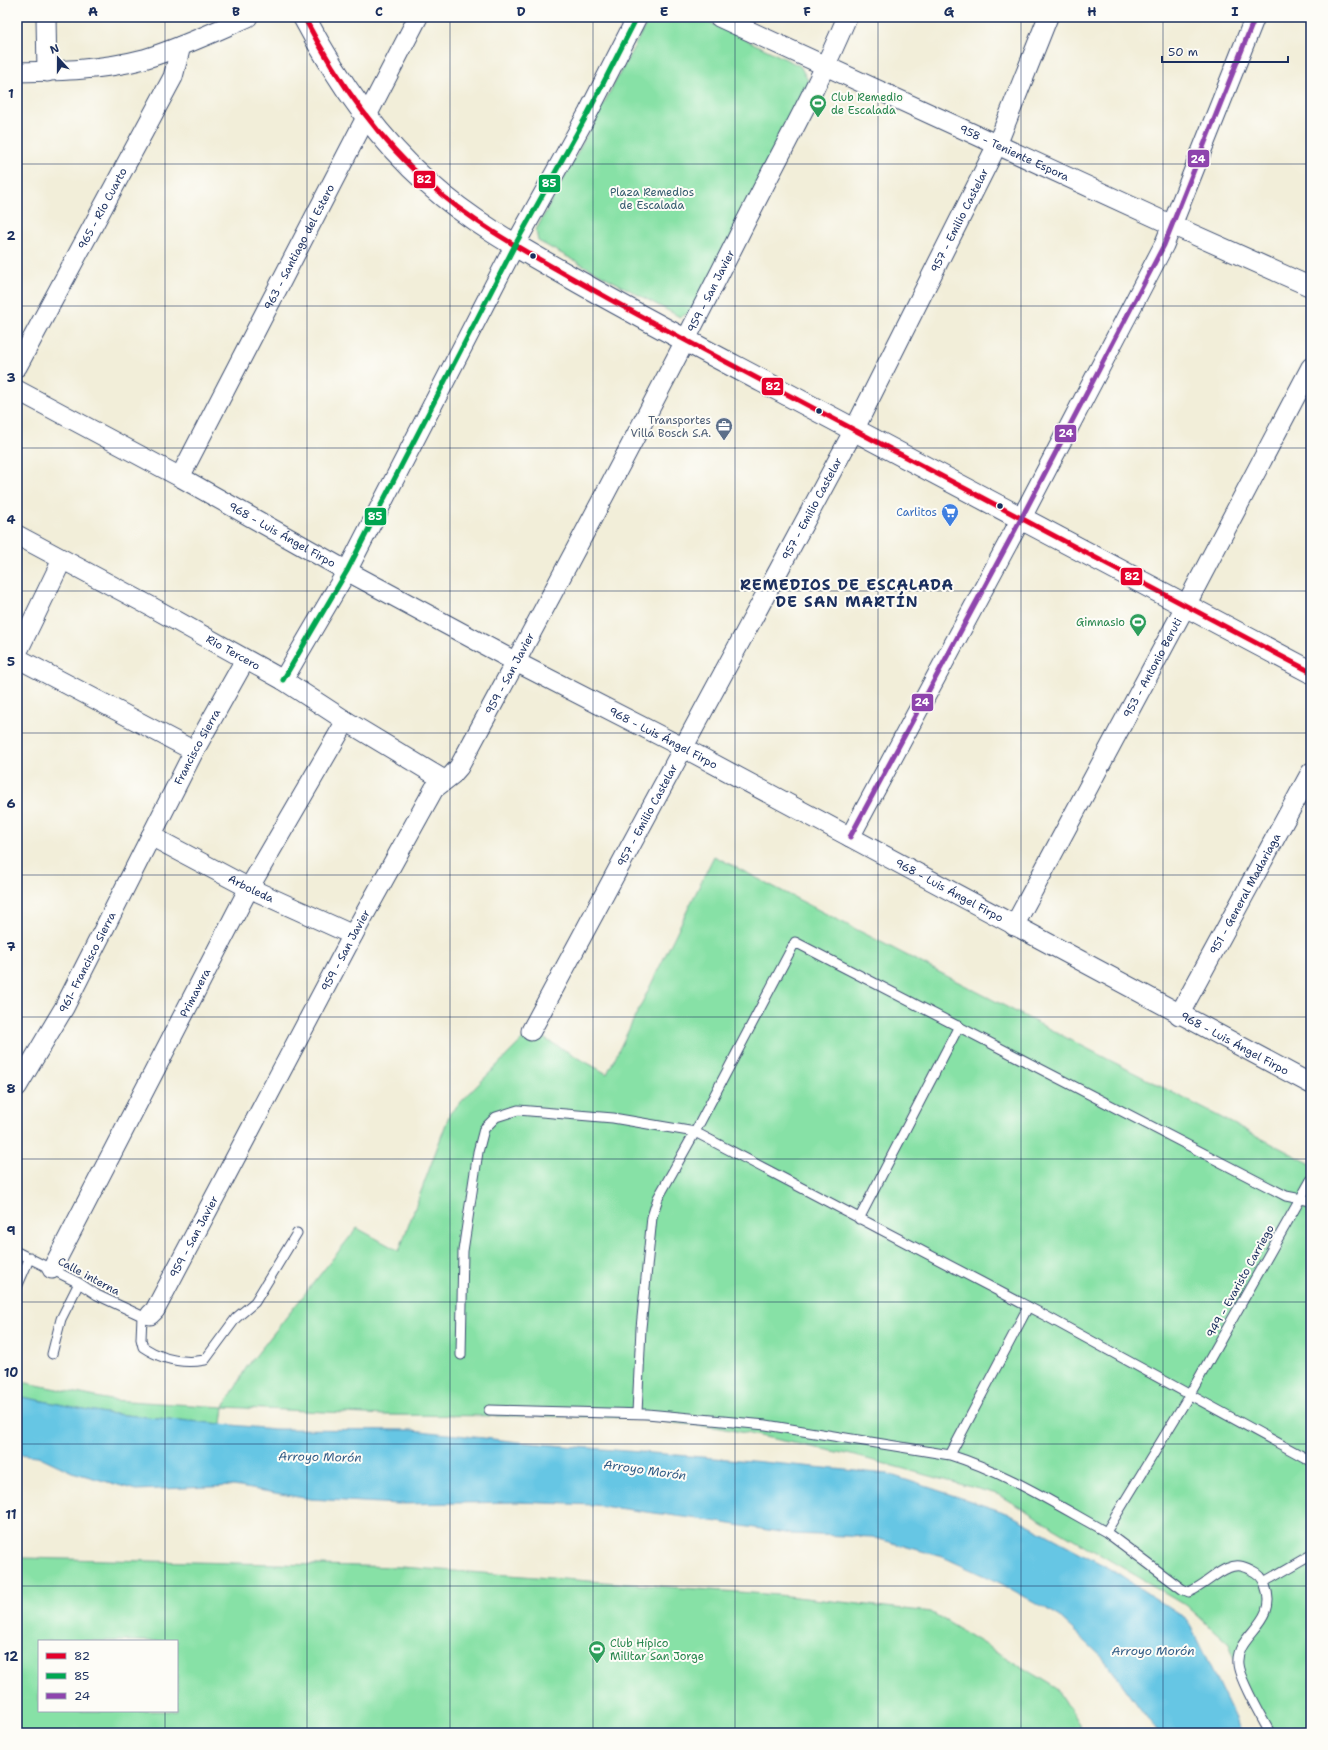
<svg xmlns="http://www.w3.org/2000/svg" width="1328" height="1750" viewBox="0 0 1328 1750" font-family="'Shantell Sans',sans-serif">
	<rect width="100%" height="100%" fill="#fdfcf7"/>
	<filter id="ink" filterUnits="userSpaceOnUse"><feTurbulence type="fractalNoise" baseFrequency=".025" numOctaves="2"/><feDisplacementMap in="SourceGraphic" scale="8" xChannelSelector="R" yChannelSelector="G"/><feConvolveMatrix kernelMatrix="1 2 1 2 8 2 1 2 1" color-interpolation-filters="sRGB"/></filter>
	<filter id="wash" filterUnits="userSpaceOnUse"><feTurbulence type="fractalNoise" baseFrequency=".012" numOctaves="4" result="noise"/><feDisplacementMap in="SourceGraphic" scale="16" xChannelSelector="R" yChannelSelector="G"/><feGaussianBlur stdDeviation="0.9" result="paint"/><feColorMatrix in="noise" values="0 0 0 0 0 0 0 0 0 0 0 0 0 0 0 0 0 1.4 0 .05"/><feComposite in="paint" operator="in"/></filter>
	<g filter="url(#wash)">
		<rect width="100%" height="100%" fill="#f2eed9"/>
		<path fill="#87e1a6" stroke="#518882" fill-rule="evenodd" d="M 650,17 L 699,17 L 800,66 L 809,82 L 694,311 L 680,317 L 538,241 L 536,230 Z
			M 714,856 L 1311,1164 L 1311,1733 L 1265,1733 L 1229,1644 L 1186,1605 L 997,1494 L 856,1456 L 721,1428 L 622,1417 L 385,1415 L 224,1407 L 222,1424 L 104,1413 L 17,1396 L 17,1381 L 111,1400 L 224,1407 L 246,1368 L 357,1228 L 399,1251 L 450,1113 L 531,1031 L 607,1074 Z
			M 17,1554 L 23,1558 L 401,1567 L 778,1595 L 931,1612 L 1056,1688 L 1084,1733 L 17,1733 ZM 39,1641 L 177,1641 L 177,1711 L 39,1711 Z"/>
		<path fill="#66c6e4" stroke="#407aa1" d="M 17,1396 L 105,1413 L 274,1429 L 412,1430 L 528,1443 L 751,1461 L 888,1474 L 1007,1513 L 1105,1566 L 1187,1619 L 1242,1733 L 1158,1733 L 1103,1658 L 1056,1614 L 1000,1583 L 943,1557 L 872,1537 L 792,1534 L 699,1519 L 594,1505 L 518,1502 L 398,1504 L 310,1499 L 234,1486 L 136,1490 L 72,1472 L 38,1456 L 17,1454 Z"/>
	</g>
	<g filter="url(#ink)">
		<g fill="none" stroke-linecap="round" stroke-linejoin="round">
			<g stroke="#3b4c70" stroke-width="11">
				<path id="service" d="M 859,1219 L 959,1026
					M 17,1252 L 79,1283 L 97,1295 L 142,1316 L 147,1316
					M 17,1287 L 30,1257
					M 142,1316 L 141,1339 L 143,1347 C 161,1359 183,1364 205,1360 L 236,1318 L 255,1302 L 297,1233
					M 52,1354 L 61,1319 L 79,1283
					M 461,1355 L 463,1251 L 478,1152 L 484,1129 L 496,1117 L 518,1110 L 613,1118 L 695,1132 L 1044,1315 L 1311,1461
					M 489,1410 L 647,1414 L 766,1425 L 950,1455 C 1005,1472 1055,1504 1106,1532
					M 637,1413 L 641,1328 L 652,1217 L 658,1198 L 695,1132 L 795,942 L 1286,1196 L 1311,1201
					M 950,1455 L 1028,1307
					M 1264,1582 L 1311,1555
					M 1270,1733 C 1262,1718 1239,1679 1238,1664 C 1235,1633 1280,1624 1265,1585 C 1263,1578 1258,1573 1251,1570 C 1243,1566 1237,1564 1228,1568 C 1215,1573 1205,1585 1189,1592 L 1182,1589 L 1106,1532 L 1190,1394 L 1311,1180"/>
			</g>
			<g stroke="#3b4c70" stroke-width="21">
				<g id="minor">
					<path d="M 46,17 L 47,72"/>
					<path id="s1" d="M 719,17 L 1172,225 L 1311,287"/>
					<path d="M 17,72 C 59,71 103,70 144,59 C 180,48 214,32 248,17"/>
					<path id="s2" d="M 17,367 L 173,77 L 181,46"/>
					<path id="s3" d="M 17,390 L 180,477 L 347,571 L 516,662 L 684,748 L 1311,1084"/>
					<path id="s4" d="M 180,477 L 418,17"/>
					<path id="s5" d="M 17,535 L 150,606 L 283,680 L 346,721 L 444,780"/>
					<path d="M 17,653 L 62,560"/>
					<path d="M 17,658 L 194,751"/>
					<path d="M 283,680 L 347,571 L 515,245 L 588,113 L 637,17"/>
					<path id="s6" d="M 151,836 L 249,888 L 353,935"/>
					<path d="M 850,837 L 1022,517 L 1164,245 L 1255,17"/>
					<path id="s7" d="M 1014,926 L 1186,605 L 1311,367"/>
					<path id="s8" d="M 1179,1015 L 1311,772"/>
					<path id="s9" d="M 531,1031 L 854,430 L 997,145 L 1048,17"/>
					<path id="s10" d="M 17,1087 L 64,1008 L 194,751 L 245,660"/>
					<path id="s11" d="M 52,1269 L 249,888 L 346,721"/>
					<path id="s12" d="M 150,1315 L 155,1310 L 353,935 L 434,789 L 452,775 L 459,767 C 553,593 647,418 736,241 C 773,166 815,94 847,17"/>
				</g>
			</g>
			<g stroke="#3b4c70" stroke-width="24">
				<path id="secondary" d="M 304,17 C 336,78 376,137 428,183 C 469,220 517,247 565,274 C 631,312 698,347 764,382 C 947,478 1129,575 1311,672"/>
			</g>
			<use href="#service" stroke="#fff" stroke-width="9"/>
			<use href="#minor" stroke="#fff" stroke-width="19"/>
			<use href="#secondary" stroke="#fff" stroke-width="22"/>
			<g stroke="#fdfcf7" stroke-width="8">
				<path id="bus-1" d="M 304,17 C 336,78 376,137 428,183 C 469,220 517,247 565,274 C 631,312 698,347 764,382 C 947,478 1129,575 1311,672"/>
			</g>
			<g stroke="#fdfcf7" stroke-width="8">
				<path id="bus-2" d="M 283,680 L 347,571 L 515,245 L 588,113 L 637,17"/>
			</g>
			<g stroke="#fdfcf7" stroke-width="8">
				<path id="bus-3" d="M 850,837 L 1022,517 L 1164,245 L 1255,17"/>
			</g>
			<use href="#bus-1" stroke="#e4002b" stroke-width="5"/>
			<use href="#bus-2" stroke="#00a651" stroke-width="5"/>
			<use href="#bus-3" stroke="#8e44ad" stroke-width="5"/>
		</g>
	</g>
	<path fill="none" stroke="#1b2f5e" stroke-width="1" stroke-opacity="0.55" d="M 165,17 L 165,1641M 307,17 L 307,1733M 450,17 L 450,1733M 593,17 L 593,1733M 735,17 L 735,1733M 878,17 L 878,1733M 1021,17 L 1021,1733M 1163,17 L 1163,1733M 17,164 L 1311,164M 17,306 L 1311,306M 17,448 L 1311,448M 17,591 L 1311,591M 17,733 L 1311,733M 17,875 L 1311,875M 17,1017 L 1311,1017M 17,1159 L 1311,1159M 17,1302 L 1311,1302M 17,1444 L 1311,1444M 17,1586 L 1311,1586M 165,1711 L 165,1733"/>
	<defs>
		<g id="stadium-pin" transform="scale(0.9)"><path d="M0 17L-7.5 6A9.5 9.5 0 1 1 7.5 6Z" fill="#2e9e5b" stroke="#fdfcf7"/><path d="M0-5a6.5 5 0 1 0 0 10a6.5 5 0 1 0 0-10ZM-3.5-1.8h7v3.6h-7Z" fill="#fff"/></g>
		<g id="office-pin" transform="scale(0.9)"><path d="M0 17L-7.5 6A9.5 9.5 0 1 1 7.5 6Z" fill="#5c6f8a" stroke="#fdfcf7"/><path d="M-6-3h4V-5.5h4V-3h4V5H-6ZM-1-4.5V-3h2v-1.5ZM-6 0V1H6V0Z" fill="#fff"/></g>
		<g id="supermarket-pin" transform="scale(0.9)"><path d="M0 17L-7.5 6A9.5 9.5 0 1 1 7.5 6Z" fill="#3f7fe0" stroke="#fdfcf7"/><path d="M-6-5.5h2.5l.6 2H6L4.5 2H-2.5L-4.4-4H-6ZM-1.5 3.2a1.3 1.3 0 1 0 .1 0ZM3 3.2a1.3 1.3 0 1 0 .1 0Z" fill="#fff"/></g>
	</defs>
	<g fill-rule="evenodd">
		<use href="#stadium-pin" x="818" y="103"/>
		<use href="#office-pin" x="724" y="426"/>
		<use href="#supermarket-pin" x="950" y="512"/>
		<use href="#stadium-pin" x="1138" y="622"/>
		<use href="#stadium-pin" x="597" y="1649"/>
	</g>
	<g fill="#1b2f5e" stroke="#fdfcf7" stroke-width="1.5">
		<circle cx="533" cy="256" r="3.5"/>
		<circle cx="819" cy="411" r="3.5"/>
		<circle cx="1000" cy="506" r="3.5"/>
	</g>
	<g text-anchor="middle" stroke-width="4" stroke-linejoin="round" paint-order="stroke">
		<g font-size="11" fill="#27864d" stroke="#fdfcf7" text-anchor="start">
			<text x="831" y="101">Club Remedio<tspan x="831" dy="13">de Escalada</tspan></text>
			<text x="1125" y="626" text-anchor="end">Gimnasio</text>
			<text x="610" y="1647">Club Hípico<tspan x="610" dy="13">Militar San Jorge</tspan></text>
		</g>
		<g font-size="11" fill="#1b2f5e" stroke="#fdfcf7">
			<text dy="4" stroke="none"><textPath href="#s1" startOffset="325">958 - Teniente Espora</textPath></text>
			<text dy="4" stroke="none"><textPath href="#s2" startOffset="180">965 - Río Cuarto</textPath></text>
			<text dy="4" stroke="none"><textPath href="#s9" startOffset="917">957 - Emilio Castelar</textPath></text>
			<text dy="4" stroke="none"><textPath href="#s4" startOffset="259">963 - Santiago del Estero</textPath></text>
			<text dy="4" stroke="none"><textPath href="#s12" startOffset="1170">959 - San Javier</textPath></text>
			<text dy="4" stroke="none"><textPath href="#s9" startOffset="593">957 - Emilio Castelar</textPath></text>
			<text dy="4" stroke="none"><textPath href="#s3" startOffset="302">968 - Luis Ángel Firpo</textPath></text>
			<text dy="4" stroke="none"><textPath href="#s5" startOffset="246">Rio Tercero</textPath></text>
			<text dy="4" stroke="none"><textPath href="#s7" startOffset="293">953 - Antonio Beruti</textPath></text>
			<text dy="4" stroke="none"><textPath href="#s12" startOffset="738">959 - San Javier</textPath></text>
			<text dy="4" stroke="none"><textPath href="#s3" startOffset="734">968 - Luis Ángel Firpo</textPath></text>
			<text dy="4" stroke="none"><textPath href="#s10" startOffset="385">Francisco Sierra</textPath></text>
			<text dy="4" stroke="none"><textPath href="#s9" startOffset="245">957 - Emilio Castelar</textPath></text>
			<text dy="4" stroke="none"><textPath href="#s6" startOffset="113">Arboleda</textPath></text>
			<text dy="4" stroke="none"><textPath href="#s3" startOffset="1058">968 - Luis Ángel Firpo</textPath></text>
			<text dy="4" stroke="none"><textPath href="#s8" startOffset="138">951 - General Madariaga</textPath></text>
			<text dy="4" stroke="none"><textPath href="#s12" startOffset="414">959 - San Javier</textPath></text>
			<text dy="4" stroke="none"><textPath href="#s10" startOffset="143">961- Francisco Sierra</textPath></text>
			<text dy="4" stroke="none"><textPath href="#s11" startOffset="311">Primavera</textPath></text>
			<text dy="4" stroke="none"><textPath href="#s3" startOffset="1382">968 - Luis Ángel Firpo</textPath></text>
			<text dy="4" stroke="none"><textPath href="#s12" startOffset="90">959 - San Javier</textPath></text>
			<text transform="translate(89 1276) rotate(28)" y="4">Calle interna</text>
			<text transform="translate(1240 1281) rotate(-61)" y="4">949 - Evaristo Carriego</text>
		</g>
		<g font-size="11" fill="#365c70" stroke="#fdfcf7">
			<text x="652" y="196">Plaza Remedios<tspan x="652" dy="13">de Escalada</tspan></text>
		</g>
		<g font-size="11" fill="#4e5e75" stroke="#fdfcf7" text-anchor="end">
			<text x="711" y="424">Transportes<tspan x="711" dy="13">Villa Bosch S.A.</tspan></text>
		</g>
		<g font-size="11" fill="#366cbe" stroke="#fdfcf7" text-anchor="end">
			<text x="937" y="516">Carlitos</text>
		</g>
		<g font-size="12" font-style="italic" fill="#325c86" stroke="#fdfcf7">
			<text transform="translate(320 1457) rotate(1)" y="4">Arroyo Morón</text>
			<text transform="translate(645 1470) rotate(8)" y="4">Arroyo Morón</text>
			<text x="1153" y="1655">Arroyo Morón</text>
		</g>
		<g font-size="15" font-weight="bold" letter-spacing="1" fill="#1b2f5e" stroke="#fdfcf7">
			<text x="847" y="590">REMEDIOS DE ESCALADA<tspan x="847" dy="17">DE SAN MARTÍN</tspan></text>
		</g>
	</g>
	<g stroke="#fdfcf7" stroke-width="1.5">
		<rect x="1187" y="149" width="23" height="19" rx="4" fill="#8e44ad"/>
		<rect x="413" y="170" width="23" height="19" rx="4" fill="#e4002b"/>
		<rect x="538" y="174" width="23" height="19" rx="4" fill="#00a651"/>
		<rect x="761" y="377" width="23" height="19" rx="4" fill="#e4002b"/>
		<rect x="1054" y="424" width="23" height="19" rx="4" fill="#8e44ad"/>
		<rect x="364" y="507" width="23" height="19" rx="4" fill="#00a651"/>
		<rect x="1120" y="567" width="23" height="19" rx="4" fill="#e4002b"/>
		<rect x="911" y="693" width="23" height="19" rx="4" fill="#8e44ad"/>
	</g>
	<g font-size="11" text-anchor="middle" font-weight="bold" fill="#fff">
		<text x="1198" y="163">24</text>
		<text x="424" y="183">82</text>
		<text x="549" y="187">85</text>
		<text x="773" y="390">82</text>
		<text x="1066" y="437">24</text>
		<text x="375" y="520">85</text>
		<text x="1132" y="580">82</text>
		<text x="922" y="706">24</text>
	</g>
	<rect width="1328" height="1750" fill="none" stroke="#fdfcf7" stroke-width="44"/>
	<rect x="38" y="1640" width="140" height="72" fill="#fdfcf7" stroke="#a3aaba"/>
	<rect x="46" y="1653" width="20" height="6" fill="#e4002b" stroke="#a3aaba"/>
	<text x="74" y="1660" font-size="12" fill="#1b2f5e">82</text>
	<rect x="46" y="1673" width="20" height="6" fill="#00a651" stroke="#a3aaba"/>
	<text x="74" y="1680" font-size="12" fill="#1b2f5e">85</text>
	<rect x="46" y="1693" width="20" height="6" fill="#8e44ad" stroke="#a3aaba"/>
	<text x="74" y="1700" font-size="12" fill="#1b2f5e">24</text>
	<g transform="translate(58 58) rotate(339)" stroke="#fdfcf7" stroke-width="3" paint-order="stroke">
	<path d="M0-3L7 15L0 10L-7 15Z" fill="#1b2f5e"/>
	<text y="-6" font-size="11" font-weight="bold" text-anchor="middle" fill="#1b2f5e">N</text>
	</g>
	<path d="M1162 56v6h126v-6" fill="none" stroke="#1b2f5e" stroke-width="2"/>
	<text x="1168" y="56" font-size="12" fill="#1b2f5e" stroke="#fdfcf7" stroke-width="3" paint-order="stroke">50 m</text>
	<rect x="22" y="22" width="1284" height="1706" fill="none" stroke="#1b2f5e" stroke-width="1.5"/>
	<g font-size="13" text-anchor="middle" font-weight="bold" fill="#1b2f5e">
		<text x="93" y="16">A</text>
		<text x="236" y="16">B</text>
		<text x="379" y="16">C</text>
		<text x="521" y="16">D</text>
		<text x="664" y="16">E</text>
		<text x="807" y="16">F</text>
		<text x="949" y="16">G</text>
		<text x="1092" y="16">H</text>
		<text x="1235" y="16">I</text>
		<text x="11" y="98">1</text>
		<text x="11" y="240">2</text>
		<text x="11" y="382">3</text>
		<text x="11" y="524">4</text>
		<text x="11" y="666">5</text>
		<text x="11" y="808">6</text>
		<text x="11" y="951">7</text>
		<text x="11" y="1093">8</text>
		<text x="11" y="1235">9</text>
		<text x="11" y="1377">10</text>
		<text x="11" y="1519">11</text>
		<text x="11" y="1661">12</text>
	</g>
</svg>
